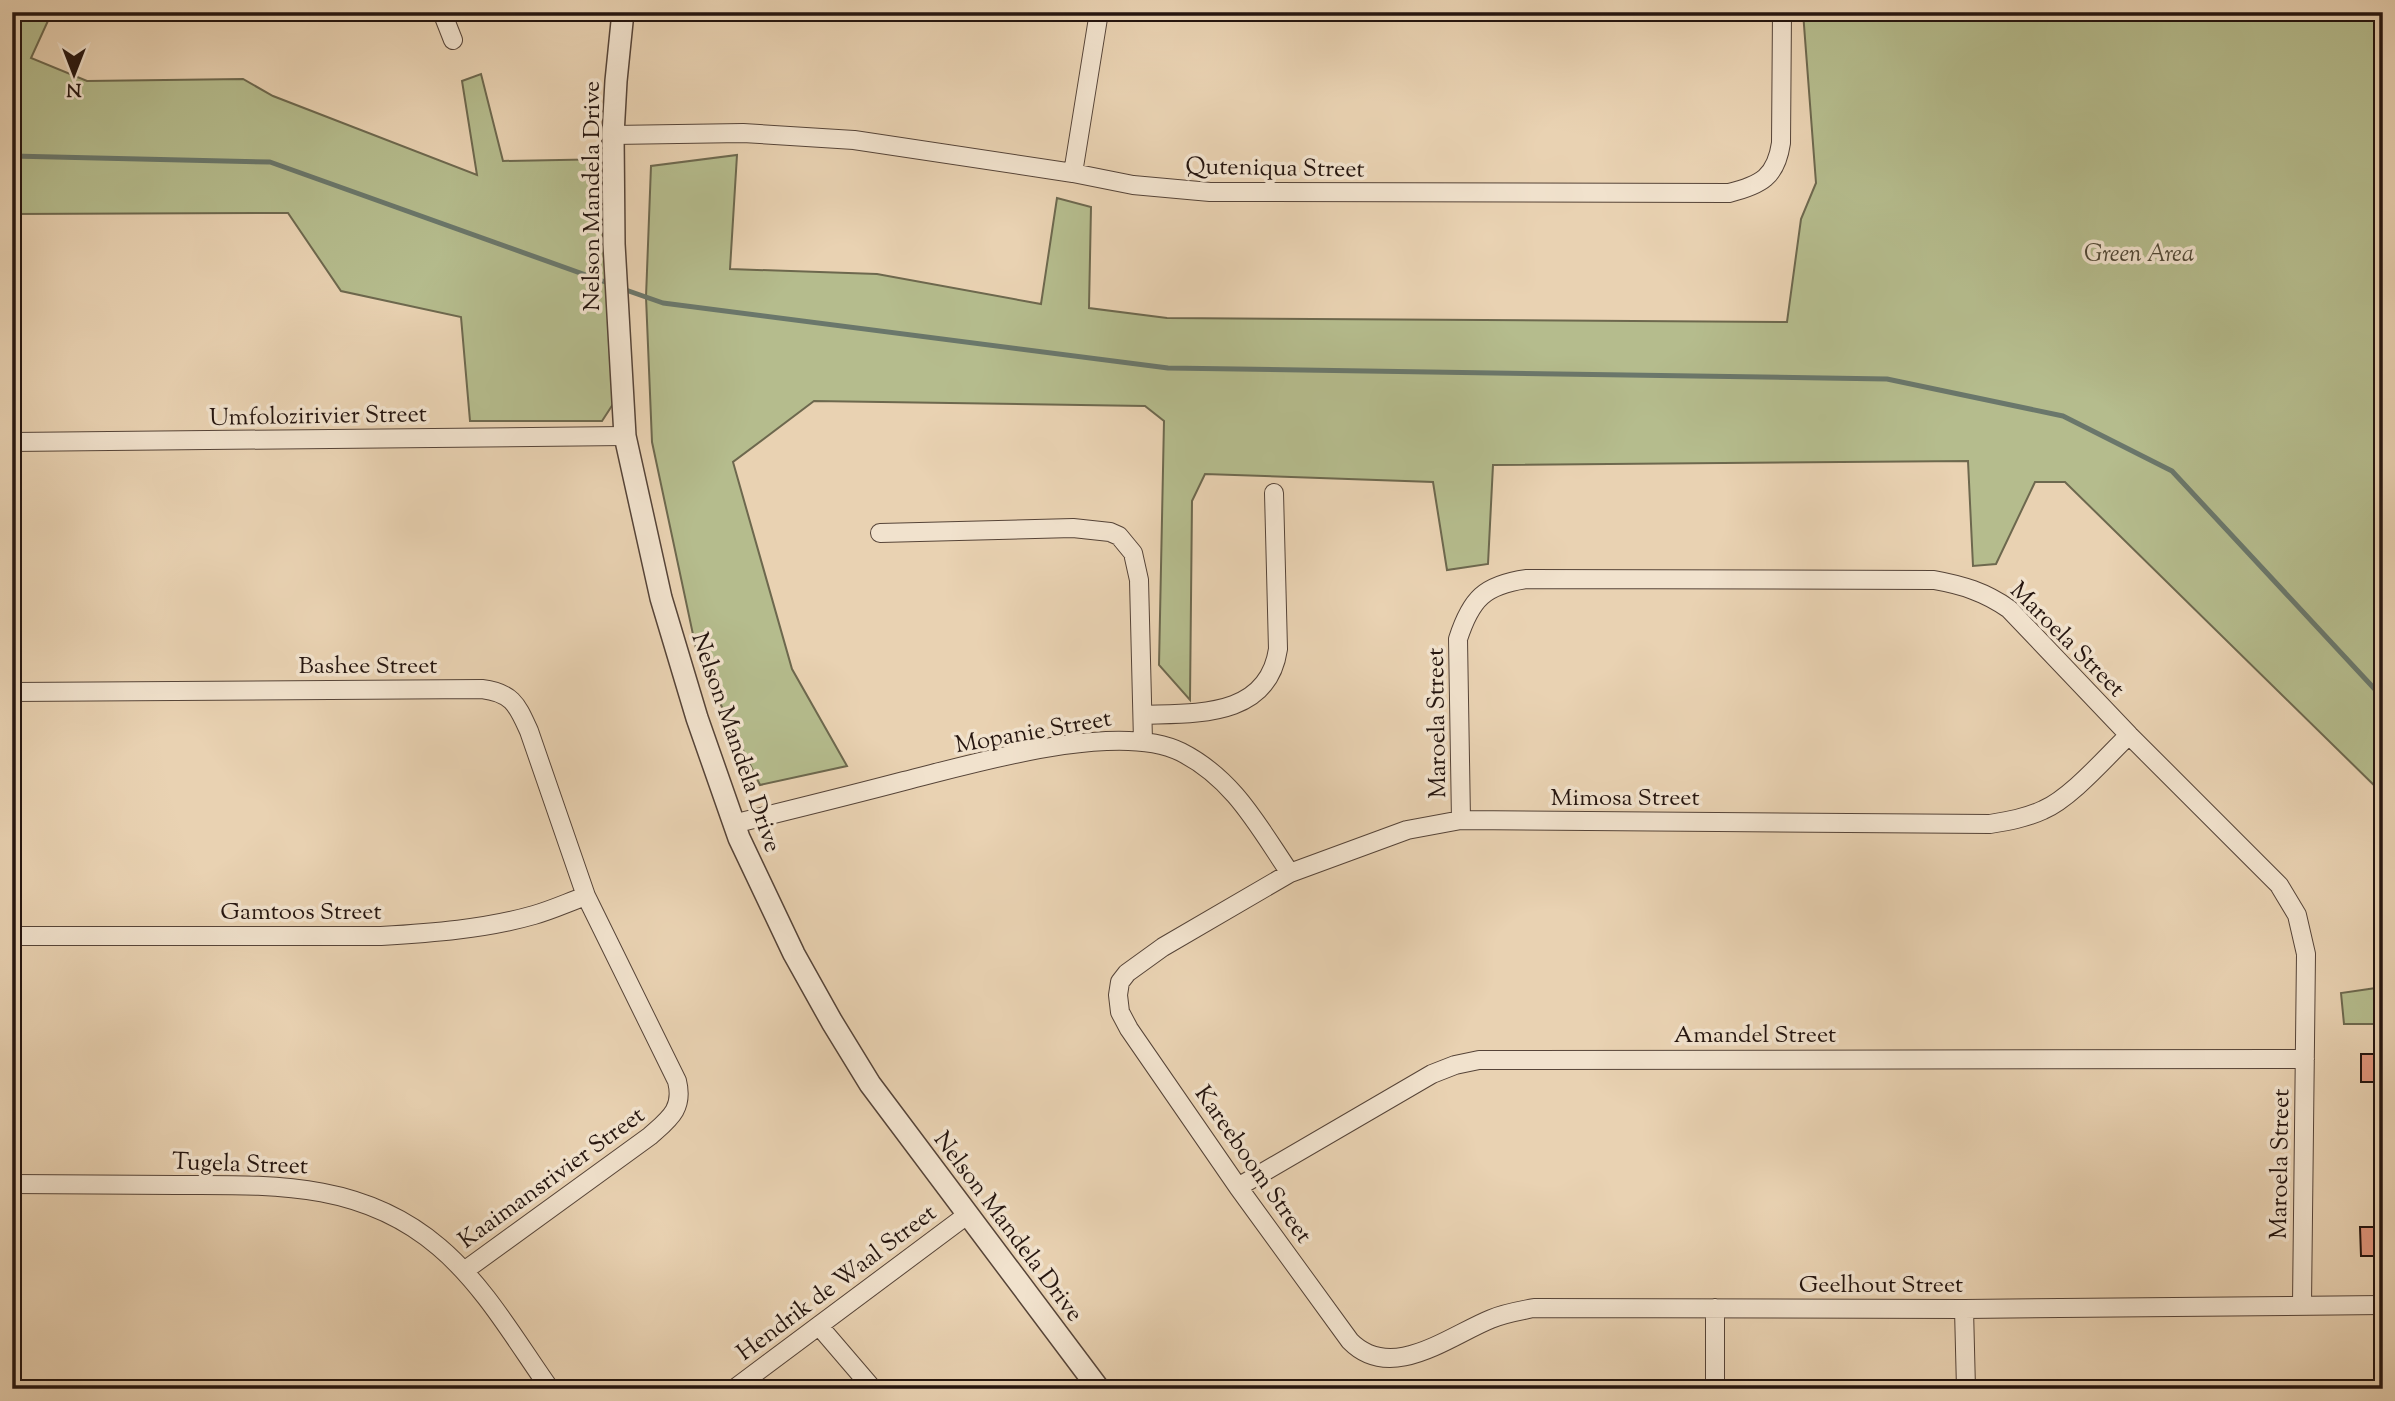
<svg xmlns="http://www.w3.org/2000/svg" width="2395" height="1401" viewBox="0 0 2395 1401" font-family="'Sorts Mill Goudy',serif">
	<rect width="100%" height="100%" fill="#e9d2b2"/>
	<filter id="stains"><feTurbulence type="fractalNoise" baseFrequency=".00286" numOctaves="4"/><feColorMatrix values="0 0 0 0 .2 0 0 0 0 .09 0 0 0 0 .02 0 0 0 .5 -.17"/></filter>
	<radialGradient id="worn" r=".72"><stop offset=".6" stop-color="#630" stop-opacity="0"/><stop offset="1" stop-color="#630" stop-opacity=".3"/></radialGradient>
	<path fill="#b5bc8d" stroke="#6d684e" stroke-width="2" d="M 12,12 L 52,12 L 31,58 L 87,81 L 243,79 L 273,96 L 477,175 L 462,81 L 481,74 L 503,161 L 611,159 L 615,401 L 602,421 L 470,421 L 461,317 L 341,291 L 288,213 L 12,214 Z
		M 1803,12 L 2383,12 L 2383,794 L 2065,482 L 2035,482 L 1996,564 L 1973,566 L 1968,461 L 1493,465 L 1488,564 L 1447,570 L 1433,482 L 1205,474 L 1192,501 L 1190,700 L 1159,665 L 1164,421 L 1145,406 L 814,401 L 733,462 L 792,669 L 847,766 L 760,785 L 698,658 L 652,442 L 646,297 L 651,166 L 737,155 L 730,269 L 877,274 L 1041,304 L 1057,198 L 1091,207 L 1089,308 L 1167,318 L 1787,322 L 1801,219 L 1816,183 Z
		M 2383,987 L 2383,1024 L 2344,1024 L 2341,993 Z"/>
	<g fill="none" stroke-linecap="round" stroke-linejoin="round">
		<path stroke="#6a776b" stroke-width="5" d="M 12,156 L 270,162 L 611,284
			M 623,289 L 663,303 L 1168,368 L 1887,379 L 2063,416 L 2172,471 L 2383,698"/>
	</g>
	<path fill="#e0957b" stroke="#25150f" stroke-width="2" d="M 2361,1054 L 2383,1054 L 2383,1082 L 2361,1082 Z
		M 2360,1227 L 2383,1227 L 2383,1256 L 2361,1256 Z"/>
	<g fill="none" stroke-linecap="round" stroke-linejoin="round">
		<g stroke="#564438" stroke-width="20">
			<path id="minor" d="M 442,12 L 453,40
				M 613,135 L 743,133 L 854,140 L 1073,173 L 1133,185 L 1210,192 L 1729,193 C 1761,185 1776,177 1781,143 L 1782,12
				M 1073,173 L 1099,12
				M 12,442 L 625,436
				M 880,533 L 1073,528 L 1110,532 L 1119,536 L 1133,553 L 1139,580 L 1143,741
				M 12,692 L 482,689 C 513,693 517,705 529,731 L 586,896 L 677,1081 C 684,1109 669,1119 650,1136 L 464,1271
				M 1143,715 C 1196,713 1268,718 1278,649 L 1274,493
				M 2129,735 C 2106,757 2071,798 2043,810 C 2026,818 2008,821 1990,824 L 1461,820 L 1407,830 L 1290,873 L 1163,947 L 1127,973 L 1120,982 L 1118,995 L 1120,1012 L 1129,1029 L 1238,1187 L 1350,1341 C 1391,1383 1449,1336 1491,1319 C 1505,1313 1519,1311 1534,1308 L 1964,1309 L 2383,1305
				M 1461,820 L 1458,639 C 1471,599 1484,585 1527,579 L 1934,580 C 1962,585 1985,592 2009,609 L 2129,735 L 2279,885 L 2297,915 L 2306,954 L 2302,1304
				M 733,824 C 790,810 847,796 904,781 C 973,764 1117,720 1181,752 C 1234,779 1258,826 1290,873
				M 12,936 L 381,936 C 432,933 485,929 534,915 C 552,910 569,902 586,896
				M 12,1184 C 67,1184 122,1185 177,1185 C 272,1185 362,1181 439,1247 C 484,1285 516,1341 550,1389
				M 1238,1187 L 1432,1074 L 1455,1065 L 1479,1060 L 2305,1059
				M 1964,1309 L 1966,1389
				M 819,1326 L 873,1389
				M 734,1389 L 967,1215
				M 1715,1389 L 1715,1308"/>
		</g>
		<g stroke="#564438" stroke-width="24">
			<path id="tertiary" d="M 623,12 L 616,81 L 613,135 L 614,244 L 625,436 L 661,598 L 697,718 L 739,838 L 794,954 L 832,1022 L 870,1084 L 1099,1389"/>
		</g>
		<use href="#minor" stroke="#f1e2cd" stroke-width="18"/>
		<use href="#tertiary" stroke="#f1e2cd" stroke-width="21"/>
	</g>
	<g text-anchor="middle" stroke-width="7" stroke-linejoin="round" paint-order="stroke">
		<g font-size="24" fill="#25150f" stroke="#f1e2cd">
			<text transform="translate(1275 167) rotate(1)" y="8">Quteniqua Street</text>
			<text transform="translate(591 196) rotate(-90)" y="8">Nelson Mandela Drive</text>
			<text transform="translate(318 415) rotate(-1)" y="8">Umfolozirivier Street</text>
			<text transform="translate(2068 639) rotate(45)" y="8">Maroela Street</text>
			<text x="368" y="673">Bashee Street</text>
			<text transform="translate(1436 723) rotate(-91)" y="8">Maroela Street</text>
			<text transform="translate(1033 731) rotate(-10)" y="8">Mopanie Street</text>
			<text transform="translate(737 742) rotate(71)" y="8">Nelson Mandela Drive</text>
			<text x="1625" y="805">Mimosa Street</text>
			<text x="301" y="919">Gamtoos Street</text>
			<text x="1755" y="1042">Amandel Street</text>
			<text transform="translate(240 1163) rotate(2)" y="8">Tugela Street</text>
			<text transform="translate(1254 1164) rotate(55)" y="8">Kareeboom Street</text>
			<text transform="translate(2279 1164) rotate(-89)" y="8">Maroela Street</text>
			<text transform="translate(551 1177) rotate(-36)" y="8">Kaaimansrivier Street</text>
			<text transform="translate(1009 1226) rotate(53)" y="8">Nelson Mandela Drive</text>
			<text transform="translate(836 1282) rotate(-37)" y="8">Hendrik de Waal Street</text>
			<text x="1881" y="1292">Geelhout Street</text>
		</g>
		<g font-size="24" font-style="italic" fill="#504735" stroke="#f1e2cd">
			<text x="2139" y="261">Green Area</text>
		</g>
	</g>
	<rect width="2395" height="1401" fill="none" stroke="#e9d2b2" stroke-width="42"/>
	<rect x="14" y="14" width="2367" height="1373" fill="none" stroke="#25150f" stroke-width="3.5"/>
	<rect x="21" y="21" width="2353" height="1359" fill="none" stroke="#25150f" stroke-width="2"/>
	<g transform="translate(74 74) rotate(180)" stroke="#f1e2cd" stroke-width="5" paint-order="stroke">
	<path d="M0-5L12 26L0 18L-12 26Z" fill="#25150f"/>
	<text y="-10" font-size="19" font-weight="bold" text-anchor="middle" fill="#25150f">N</text>
	</g>
	<rect width="100%" height="100%" filter="url(#stains)"/>
	<rect width="100%" height="100%" fill="url(#worn)"/>
</svg>
